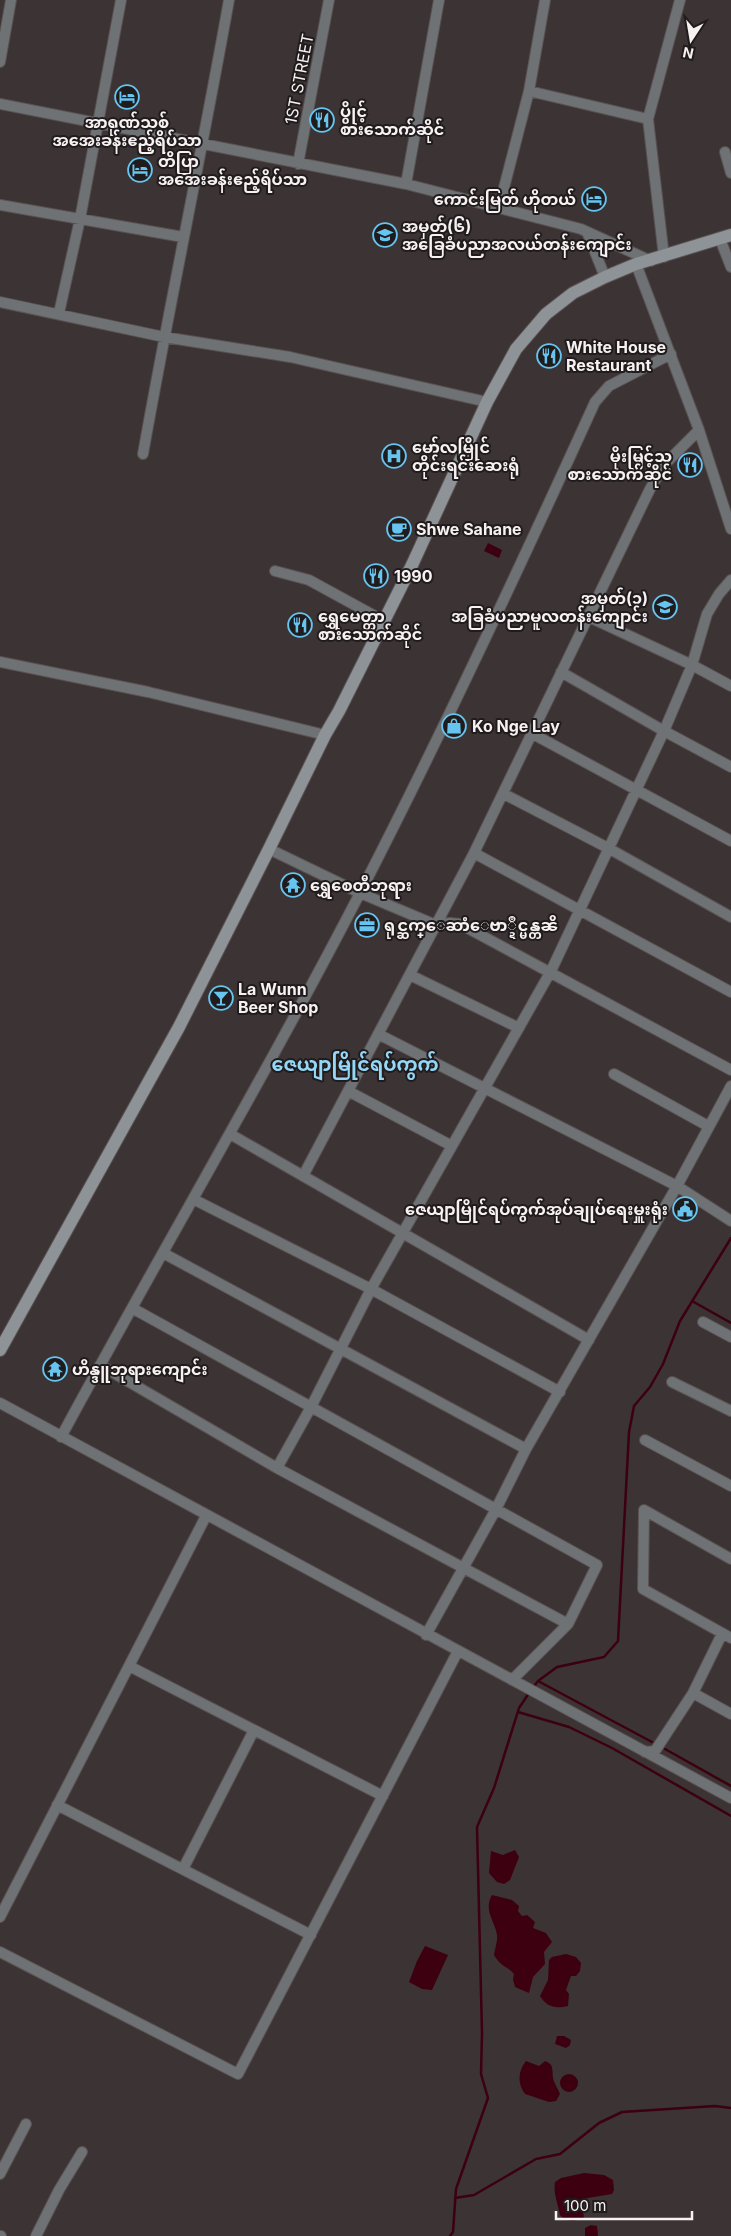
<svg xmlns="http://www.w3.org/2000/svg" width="731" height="2236" viewBox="0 0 731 2236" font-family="Inter,'Noto Sans Myanmar',sans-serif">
	<rect width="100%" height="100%" fill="#3c3334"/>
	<path fill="#3c0010" d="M 488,543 L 502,550 L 499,558 L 484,551 Z
		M 515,1850 L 519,1857 L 510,1880 L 504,1884 L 497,1882 L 489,1873 L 491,1851 L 503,1855 Z
		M 492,1895 L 512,1900 L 519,1906 L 518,1911 L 522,1916 L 527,1915 L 535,1922 L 533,1928 L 546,1933 L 552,1942 L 544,1952 L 545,1964 L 533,1977 L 529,1993 L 515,1987 L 513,1979 L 514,1974 C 506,1965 502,1968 494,1955 C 495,1948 498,1940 497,1935 C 495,1921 483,1910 492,1895 Z
		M 425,1946 L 448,1955 L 432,1990 L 422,1989 L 409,1982 L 417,1961 Z
		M 566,1954 L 576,1957 L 581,1963 L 580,1971 L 576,1976 L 571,1976 L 566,1990 L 569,1994 L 568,2006 C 555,2009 547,2007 540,1996 L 548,1980 L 549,1960 L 552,1957 Z
		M 557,2036 L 564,2036 L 571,2040 L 570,2045 L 566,2048 L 555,2044 Z
		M 526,2061 L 539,2066 L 545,2061 C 554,2064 552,2069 553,2078 C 554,2083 558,2089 560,2094 L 556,2101 L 549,2102 L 525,2094 C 517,2083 518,2071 526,2061 Z
		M560 2083a9 9 0 1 1 18 0a9 9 0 1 1-18 0Z
		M 584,2173 L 604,2175 L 613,2180 L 614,2190 L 612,2194 L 582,2199 L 581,2203 L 584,2217 C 577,2222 566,2222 560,2215 C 558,2204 553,2193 555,2182 L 561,2178 Z
		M 591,2225 L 597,2226 L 598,2236 L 585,2236 L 585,2228 Z"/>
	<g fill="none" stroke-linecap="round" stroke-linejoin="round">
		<path stroke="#3c0010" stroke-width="2.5" d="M 692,1301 L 731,1323
			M 538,1681 L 652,1742
			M 532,1689 L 538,1681 L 557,1667 L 604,1657 L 618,1641 L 629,1432 L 634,1406 L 650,1387 L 663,1364 L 680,1321 L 731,1238
			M 518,1712 L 569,1727 L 612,1748 L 731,1816
			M 665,1749 L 731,1786
			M 455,2198 L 474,2195 L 536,2159 L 560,2154 L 599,2123 L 622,2112 L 715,2106 L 731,2108
			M 450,2236 L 453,2232 L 456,2189 L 488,2098 L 481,2074 L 482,2033 L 477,1827 L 494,1788 L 519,1708 L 529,1693"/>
		<g stroke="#5a5152" stroke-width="12">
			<path id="minor" d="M 0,62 L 11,0
				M 529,91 L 648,119
				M 0,104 L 406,184 L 581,229 L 651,261
				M 725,152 L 731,173
				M 298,164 L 329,0
				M 406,184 L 439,0
				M 0,205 L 183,237
				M 499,207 L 529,91 L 545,0
				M 587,232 L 605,277
				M 720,239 L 731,267
				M 664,257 L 648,119 L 680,0
				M 636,264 L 699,430 L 731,529
				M 0,302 L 164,337 L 290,357 L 487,402
				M 59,313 L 80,219 L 121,0
				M 143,454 C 170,302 202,152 229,0
				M 275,571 L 309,580 L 384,621
				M 589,617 L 692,665 L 731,686
				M 0,662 L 148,692 L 325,735
				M 561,672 L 664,731 L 731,767
				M 533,734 L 731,841
				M 504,794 L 608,848 L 731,917
				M 269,849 L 360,893 L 436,925 L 450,923 L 460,924 L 731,1070
				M 474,853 L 731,992
				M 410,975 L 519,1028
				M 378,1034 L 677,1186 L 731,1221
				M 614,1074 L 708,1126
				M 348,1091 L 452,1146
				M 230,1134 L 589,1340
				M 303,1176 L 474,853 L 650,489 L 664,465 L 699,430
				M 193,1199 L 371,1289 L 560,1392
				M 163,1253 L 526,1449
				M 132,1308 L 597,1565 L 568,1624 L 512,1680
				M 703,1322 L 731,1337
				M 100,1365 L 277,1468 L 568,1624
				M 672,1382 L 731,1411
				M 0,1403 L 731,1798
				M 61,1437 C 159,1255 265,1077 360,893 C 443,732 520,567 595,402 L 609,386 L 671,354
				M 645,1440 L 731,1486
				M 277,1468 L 311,1407 L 371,1289 L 551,971 L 664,731 L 692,665 L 707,614 L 719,594 L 731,580
				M 731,1559 L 644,1510 L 643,1589 L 731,1638
				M 426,1635 L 495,1511 L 526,1449 L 677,1186 L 731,1086
				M 129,1666 L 383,1796
				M 693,1693 L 731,1714
				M 645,1752 L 655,1751 L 693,1693 L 722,1634
				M 57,1805 L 311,1935
				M 183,1869 L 254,1730
				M 0,1917 L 206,1516
				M 0,1952 L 238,2074 L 458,1651
				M 0,2174 L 26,2124
				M 0,2236 L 1,2236
				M 36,2236 L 59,2190 L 82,2152"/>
		</g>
		<g stroke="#5a5152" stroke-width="14">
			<path id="secondary" d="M 0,1350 L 179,1027 L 269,849 L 325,735 L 339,711 L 412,565 L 487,402 L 516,349 L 546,314 L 573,293 L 605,277 L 636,264 L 731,235"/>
		</g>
		<use href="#minor" stroke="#6e7274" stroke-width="10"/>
		<use href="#secondary" stroke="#8d9396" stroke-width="12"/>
	</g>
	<defs>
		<g id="hotel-ring" transform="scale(1.25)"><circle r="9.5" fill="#201c1d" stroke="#66c4ef" stroke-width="1.5"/><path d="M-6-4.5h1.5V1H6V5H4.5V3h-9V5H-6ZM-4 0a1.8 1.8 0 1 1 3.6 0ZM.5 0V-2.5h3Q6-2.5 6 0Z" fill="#66c4ef"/></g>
		<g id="restaurant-ring" transform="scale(1.25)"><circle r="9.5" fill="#201c1d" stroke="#66c4ef" stroke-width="1.5"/><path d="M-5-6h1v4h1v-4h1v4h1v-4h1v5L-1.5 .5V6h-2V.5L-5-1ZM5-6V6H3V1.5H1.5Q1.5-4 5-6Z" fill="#66c4ef"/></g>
		<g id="school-ring" transform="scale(1.25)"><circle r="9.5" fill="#201c1d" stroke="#66c4ef" stroke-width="1.5"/><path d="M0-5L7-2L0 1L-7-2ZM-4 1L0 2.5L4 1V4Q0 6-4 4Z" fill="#66c4ef"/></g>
		<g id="hospital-ring" transform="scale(1.25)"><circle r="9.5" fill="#201c1d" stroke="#66c4ef" stroke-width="1.5"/><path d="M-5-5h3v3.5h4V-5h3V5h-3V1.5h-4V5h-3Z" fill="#66c4ef"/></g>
		<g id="cafe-ring" transform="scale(1.25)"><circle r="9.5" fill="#201c1d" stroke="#66c4ef" stroke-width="1.5"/><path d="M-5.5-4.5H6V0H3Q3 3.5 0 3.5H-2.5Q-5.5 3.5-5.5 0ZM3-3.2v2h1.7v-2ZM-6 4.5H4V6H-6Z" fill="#66c4ef"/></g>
		<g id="shop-ring" transform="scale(1.25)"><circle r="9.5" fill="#201c1d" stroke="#66c4ef" stroke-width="1.5"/><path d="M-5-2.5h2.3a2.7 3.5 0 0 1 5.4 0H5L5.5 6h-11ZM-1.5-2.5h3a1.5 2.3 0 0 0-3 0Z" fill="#66c4ef"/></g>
		<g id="temple-ring" transform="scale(1.25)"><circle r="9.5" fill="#201c1d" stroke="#66c4ef" stroke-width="1.5"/><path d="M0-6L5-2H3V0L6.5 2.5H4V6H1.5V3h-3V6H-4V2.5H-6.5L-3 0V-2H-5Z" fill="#66c4ef"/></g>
		<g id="office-ring" transform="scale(1.25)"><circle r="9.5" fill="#201c1d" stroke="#66c4ef" stroke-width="1.5"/><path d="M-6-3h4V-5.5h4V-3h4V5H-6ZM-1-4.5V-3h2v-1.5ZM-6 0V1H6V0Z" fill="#66c4ef"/></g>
		<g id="bar-ring" transform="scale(1.25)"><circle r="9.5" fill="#201c1d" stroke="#66c4ef" stroke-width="1.5"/><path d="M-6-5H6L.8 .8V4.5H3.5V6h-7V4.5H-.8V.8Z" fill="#66c4ef"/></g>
		<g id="civic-ring" transform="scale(1.25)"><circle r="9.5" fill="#201c1d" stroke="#66c4ef" stroke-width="1.5"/><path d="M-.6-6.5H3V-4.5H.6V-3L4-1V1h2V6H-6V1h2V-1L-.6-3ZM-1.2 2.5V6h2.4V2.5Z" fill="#66c4ef"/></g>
	</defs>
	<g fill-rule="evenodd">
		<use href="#hotel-ring" x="127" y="97"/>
		<use href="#restaurant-ring" x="322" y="120"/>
		<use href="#hotel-ring" x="140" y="170"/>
		<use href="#hotel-ring" x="594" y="199"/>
		<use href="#school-ring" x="385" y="235"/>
		<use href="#restaurant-ring" x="549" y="356"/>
		<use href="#hospital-ring" x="394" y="456"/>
		<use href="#restaurant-ring" x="690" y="465"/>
		<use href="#cafe-ring" x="399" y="529"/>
		<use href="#restaurant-ring" x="376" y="576"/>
		<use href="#school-ring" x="665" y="607"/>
		<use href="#restaurant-ring" x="300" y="625"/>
		<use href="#shop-ring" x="454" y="726"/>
		<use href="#temple-ring" x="293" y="885"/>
		<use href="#office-ring" x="367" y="925"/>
		<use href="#bar-ring" x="221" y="998"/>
		<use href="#civic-ring" x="685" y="1209"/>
		<use href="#temple-ring" x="55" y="1369"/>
	</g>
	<g text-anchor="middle" stroke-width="4" stroke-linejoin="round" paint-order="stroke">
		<g font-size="16" fill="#f7f1f2" stroke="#201c1d">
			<text transform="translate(299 79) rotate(-79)" y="6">1ST STREET</text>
		</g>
		<g font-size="16" font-weight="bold" fill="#f7f1f2" stroke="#201c1d" text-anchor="start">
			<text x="340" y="117">ပွိုင့်<tspan x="340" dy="18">စားသောက်ဆိုင်</tspan></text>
			<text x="127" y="128" text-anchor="middle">အာရုဏ်သစ်<tspan x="127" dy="18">အအေးခန်းဧည့်ရိပ်သာ</tspan></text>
			<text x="158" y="167">တိပြာ<tspan x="158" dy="18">အအေးခန်းဧည့်ရိပ်သာ</tspan></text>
			<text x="576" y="205" text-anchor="end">ကောင်းမြတ် ဟိုတယ်</text>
			<text x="402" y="232">အမှတ်(၆)<tspan x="402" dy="18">အခြေခံပညာအလယ်တန်းကျောင်း</tspan></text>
			<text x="566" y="353">White House<tspan x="566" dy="18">Restaurant</tspan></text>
			<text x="412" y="453">မော်လမြိုင်<tspan x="412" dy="18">တိုင်းရင်းဆေးရုံ</tspan></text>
			<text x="672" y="462" text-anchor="end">မိုးမြင့်သူ<tspan x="672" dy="18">စားသောက်ဆိုင်</tspan></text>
			<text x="416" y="535">Shwe Sahane</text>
			<text x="394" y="582">1990</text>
			<text x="648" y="604" text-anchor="end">အမှတ်(၁)<tspan x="648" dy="18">အခြခံပညာမူလတန်းကျောင်း</tspan></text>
			<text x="318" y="622">ရွှေမေတ္တာ<tspan x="318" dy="18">စားသောက်ဆိုင်</tspan></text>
			<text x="472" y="732">Ko Nge Lay</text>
			<text x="310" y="891">ရွှေစေတီဘုရား</text>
			<text x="384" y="931">ရုင္ဆက္ေဆာံေဗာ္ဍဳင္မန္တၼိ</text>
			<text x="238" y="995">La Wunn<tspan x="238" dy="18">Beer Shop</tspan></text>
			<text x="668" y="1215" text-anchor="end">ဇေယျာမြိုင်ရပ်ကွက်အုပ်ချုပ်ရေးမှူးရုံး</text>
			<text x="72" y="1375">ဟိန္ဒူဘုရားကျောင်း</text>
		</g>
		<g font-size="19" font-weight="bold" fill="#95d7f7" stroke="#201c1d">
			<text x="355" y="1071">ဇေယျာမြိုင်ရပ်ကွက်</text>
		</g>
	</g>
	<g transform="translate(691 40) rotate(192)" stroke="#201c1d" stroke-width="4" paint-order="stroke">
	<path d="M0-4L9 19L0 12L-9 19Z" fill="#f7f1f2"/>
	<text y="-8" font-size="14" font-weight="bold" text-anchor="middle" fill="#f7f1f2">N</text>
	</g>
	<path d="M556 2211v8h136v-8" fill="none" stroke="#f7f1f2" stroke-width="2.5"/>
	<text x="564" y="2211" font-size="15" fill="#f7f1f2" stroke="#201c1d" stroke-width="4" paint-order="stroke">100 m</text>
</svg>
